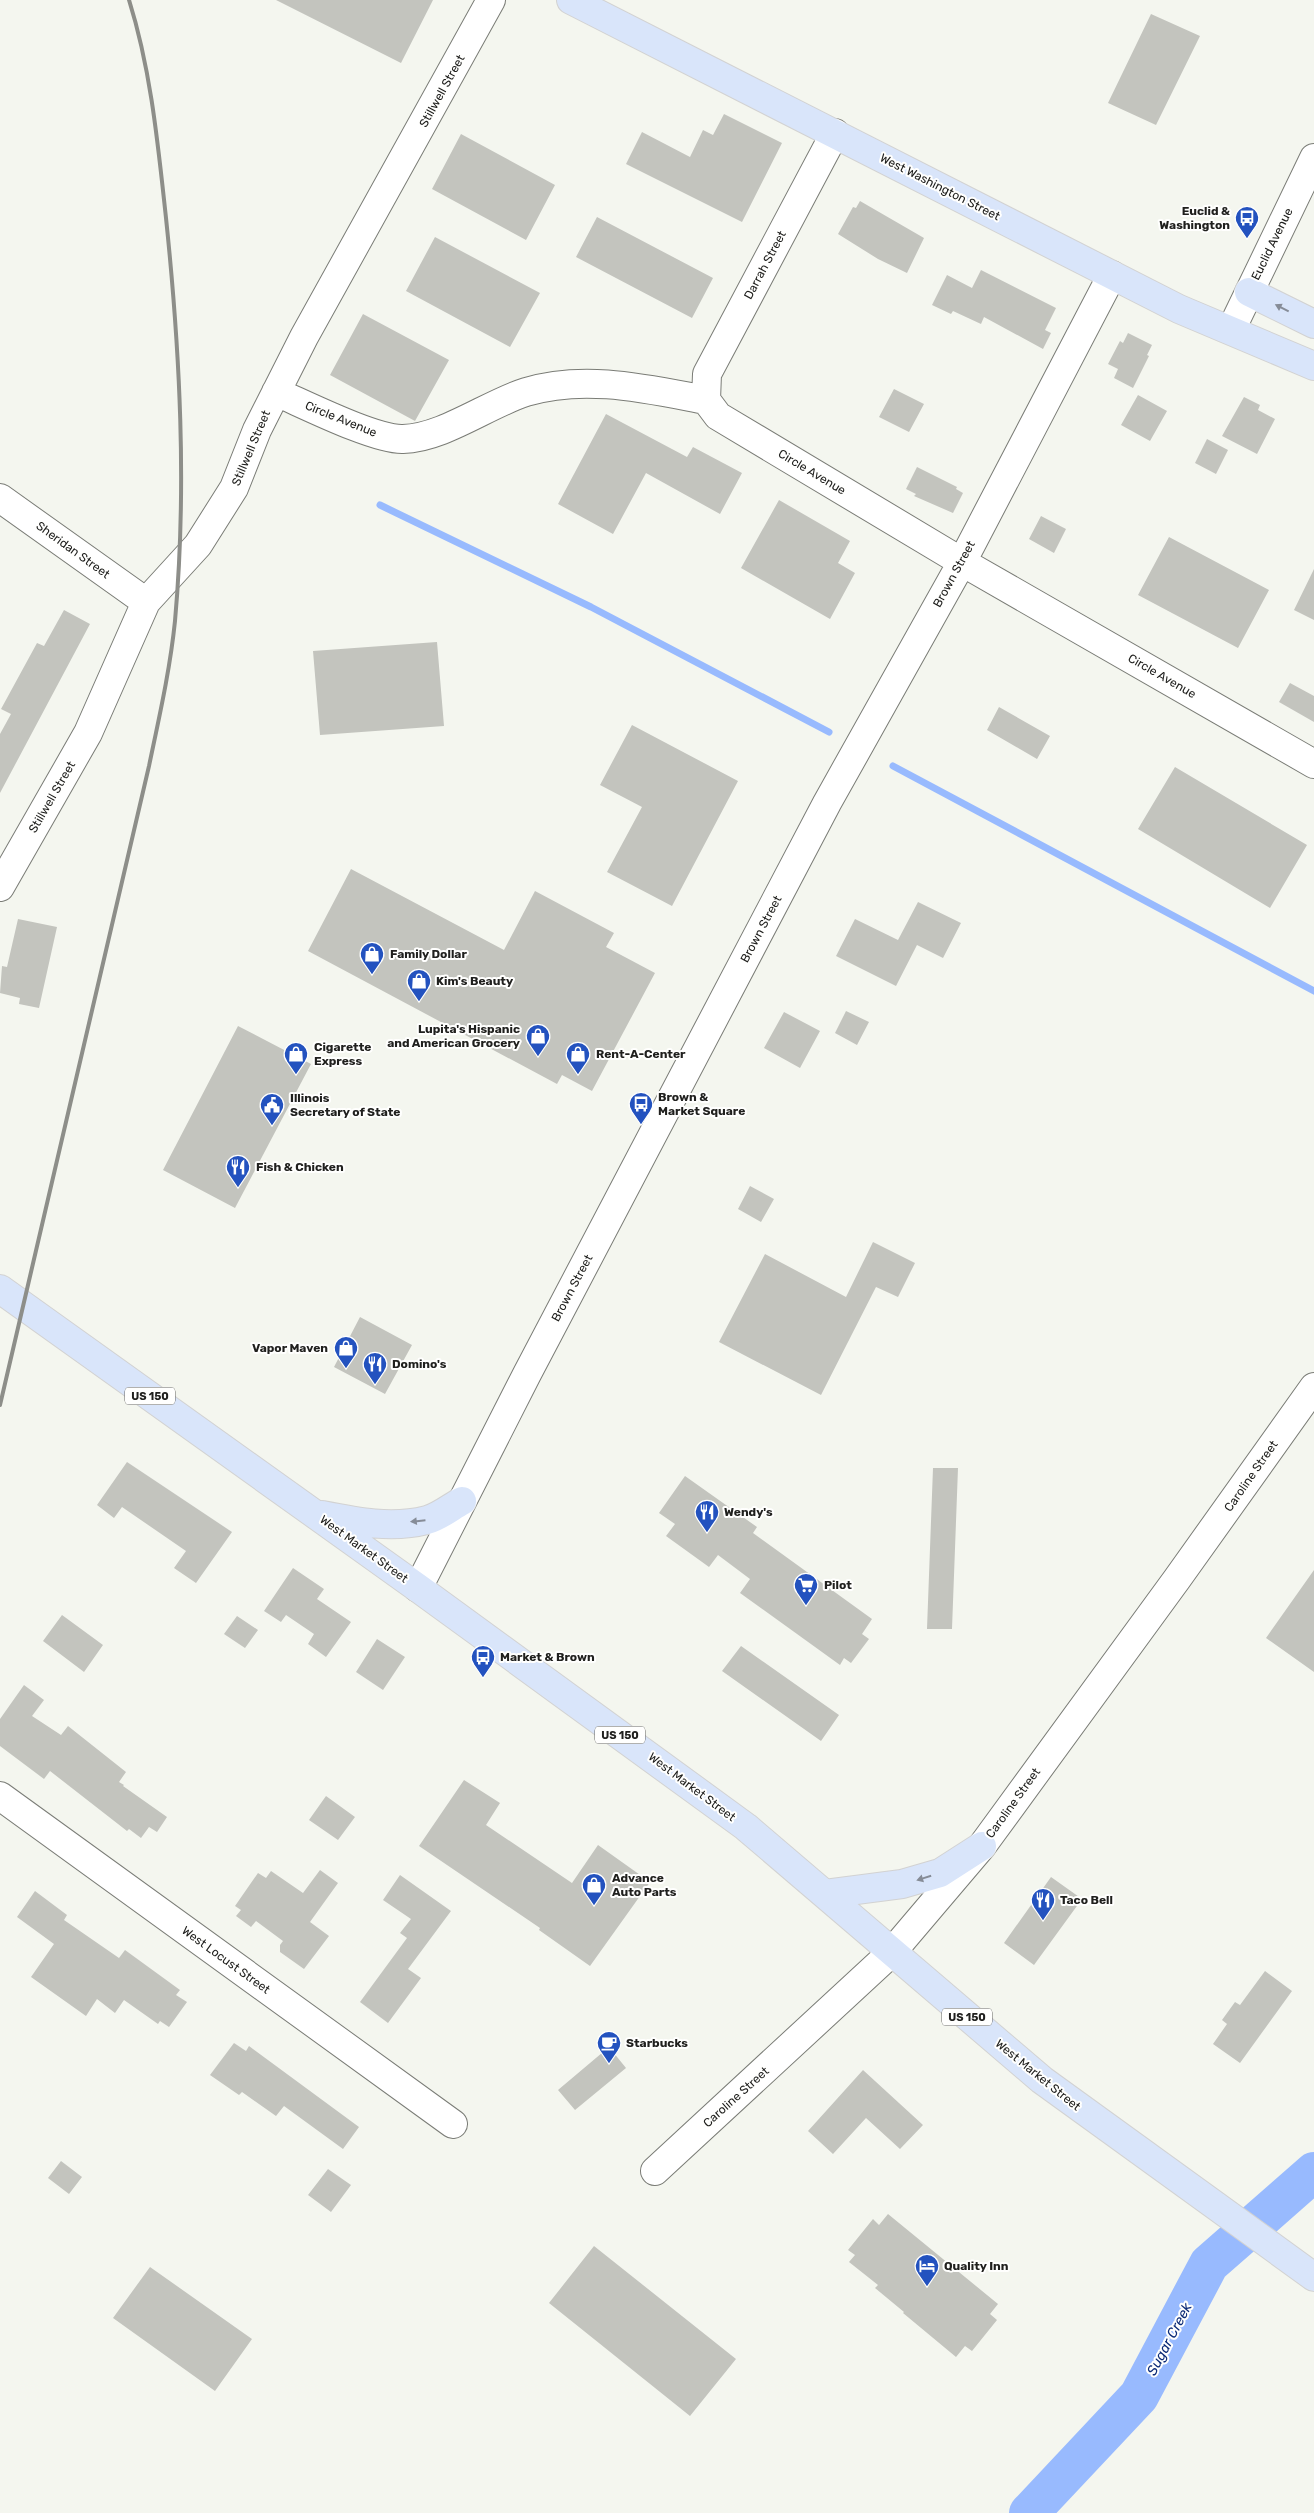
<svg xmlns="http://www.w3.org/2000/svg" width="1314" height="2513" viewBox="0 0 1314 2513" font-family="Rubik,sans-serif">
	<rect width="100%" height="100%" fill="#f4f6ef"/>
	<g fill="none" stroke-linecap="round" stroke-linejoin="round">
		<path stroke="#98bafe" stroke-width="7" d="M 380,505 L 591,607 L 829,732
			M 893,766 L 1314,991"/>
		<path stroke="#98bafe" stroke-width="40" d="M 1029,2513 L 1139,2396 L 1209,2264 L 1314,2172"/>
	</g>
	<path fill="#c3c4be" d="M 276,0 L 433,0 L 401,63 Z
		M 1151,14 L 1200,36 L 1156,125 L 1108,103 Z
		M 724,114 L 782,143 L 742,222 L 626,164 L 642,132 L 690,157 L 703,130 L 713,135 Z
		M 461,134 L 555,185 L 526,240 L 432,189 Z
		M 860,201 L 924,238 L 907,273 L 878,259 L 838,234 L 853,207 L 856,208 Z
		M 597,217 L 713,278 L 692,318 L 576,257 Z
		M 435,237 L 540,293 L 510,347 L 406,291 Z
		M 981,270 L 1056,308 L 1045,330 L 1051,333 L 1043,349 L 984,317 L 981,324 L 953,311 L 951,314 L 932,305 L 947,275 L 972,288 Z
		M 363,314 L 449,360 L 415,421 L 330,375 Z
		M 1128,333 L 1152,345 L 1147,355 L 1149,356 L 1133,388 L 1114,378 L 1118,369 L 1108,364 L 1120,341 L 1123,343 Z
		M 894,389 L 924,404 L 909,432 L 879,417 Z
		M 1138,395 L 1167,411 L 1150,441 L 1121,425 Z
		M 1244,397 L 1260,405 L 1258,410 L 1275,419 L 1257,454 L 1222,436 Z
		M 606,414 L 687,457 L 693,447 L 742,473 L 720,514 L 646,473 L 613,534 L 558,504 Z
		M 1207,439 L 1228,450 L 1216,474 L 1195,463 Z
		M 917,467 L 957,487 L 956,489 L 963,493 L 953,513 L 914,496 L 916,494 L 906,489 Z
		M 779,500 L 850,541 L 838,563 L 855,573 L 830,619 L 741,568 Z
		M 1041,516 L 1066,529 L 1054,553 L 1029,539 Z
		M 1169,537 L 1269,590 L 1238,648 L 1138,595 Z
		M 1314,569 L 1314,620 L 1294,610 Z
		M 64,610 L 90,624 L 0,793 L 0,734 L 11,714 L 1,709 L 37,643 L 44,646 Z
		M 437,642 L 444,726 L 320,735 L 313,651 Z
		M 1290,683 L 1314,696 L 1314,722 L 1279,702 Z
		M 999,707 L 1050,736 L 1037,759 L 987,730 Z
		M 632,725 L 738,781 L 672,906 L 607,872 L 642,807 L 600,785 Z
		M 1175,767 L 1307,845 L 1270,908 L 1138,829 Z
		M 351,869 L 504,950 L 535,891 L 614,933 L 606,947 L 655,973 L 592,1091 L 562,1075 L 557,1084 L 308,951 Z
		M 918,902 L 961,923 L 943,958 L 917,945 L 896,986 L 836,956 L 855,919 L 898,940 Z
		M 18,919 L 57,927 L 39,1008 L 19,1004 L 20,998 L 0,993 L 2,966 L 7,967 Z
		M 846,1011 L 869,1022 L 857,1045 L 835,1033 Z
		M 784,1012 L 820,1031 L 800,1068 L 764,1048 Z
		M 238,1026 L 311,1064 L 235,1208 L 163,1170 Z
		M 750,1186 L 774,1199 L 761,1222 L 738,1209 Z
		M 873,1242 L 915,1263 L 898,1297 L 876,1287 L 821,1395 L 719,1342 L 765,1254 L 846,1297 Z
		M 360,1317 L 412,1345 L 385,1394 L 334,1367 Z
		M 127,1462 L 232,1532 L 196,1583 L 174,1568 L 186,1551 L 122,1507 L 114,1518 L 97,1505 Z
		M 933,1468 L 958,1468 L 952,1629 L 927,1629 Z
		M 685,1476 L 757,1527 L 753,1533 L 872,1619 L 862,1634 L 869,1639 L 851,1663 L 844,1658 L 840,1665 L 740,1593 L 750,1579 L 718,1555 L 709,1567 L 666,1536 L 675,1524 L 659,1513 Z
		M 293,1568 L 324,1589 L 317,1599 L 351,1622 L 326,1657 L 308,1644 L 314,1634 L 286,1615 L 281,1622 L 264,1611 Z
		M 1314,1570 L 1314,1672 L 1266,1638 Z
		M 62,1615 L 103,1645 L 84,1672 L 43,1641 Z
		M 237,1616 L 258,1630 L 245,1648 L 224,1634 Z
		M 377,1639 L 405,1657 L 383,1690 L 356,1672 Z
		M 741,1646 L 839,1715 L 821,1741 L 722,1671 Z
		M 24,1685 L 44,1700 L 32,1716 L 61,1735 L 68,1726 L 126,1772 L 119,1782 L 124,1785 L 123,1786 L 167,1817 L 157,1832 L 149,1827 L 141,1838 L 129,1829 L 127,1831 L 50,1771 L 44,1779 L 0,1746 L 0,1719 Z
		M 464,1780 L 500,1803 L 486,1825 L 572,1883 L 598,1845 L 650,1882 L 590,1966 L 539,1930 L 540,1928 L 419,1846 Z
		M 326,1796 L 355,1817 L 338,1840 L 309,1820 Z
		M 320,1870 L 338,1883 L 310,1922 L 329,1936 L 304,1969 L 280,1952 L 280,1945 L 283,1941 L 256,1921 L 251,1927 L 236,1916 L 241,1910 L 235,1906 L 258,1873 L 266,1878 L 271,1871 L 303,1893 Z
		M 400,1875 L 451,1911 L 408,1969 L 421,1978 L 388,2023 L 360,2002 L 407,1938 L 400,1933 L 411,1919 L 383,1900 Z
		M 1051,1877 L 1082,1899 L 1034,1965 L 1004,1943 Z
		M 35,1891 L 67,1915 L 64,1920 L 119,1958 L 125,1950 L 180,1990 L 176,1995 L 187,2002 L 169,2027 L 160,2021 L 158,2024 L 124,2000 L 115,2013 L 97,1999 L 86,2016 L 31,1977 L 54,1944 L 17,1917 Z
		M 1265,1971 L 1292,1991 L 1240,2063 L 1213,2044 L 1227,2024 L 1222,2020 L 1235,2002 L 1240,2005 Z
		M 234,2043 L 246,2051 L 249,2046 L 359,2127 L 343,2149 L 284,2106 L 276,2116 L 242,2092 L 239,2095 L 210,2075 Z
		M 609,2047 L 626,2068 L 575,2110 L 558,2090 Z
		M 863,2070 L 923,2125 L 900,2149 L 866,2118 L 833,2154 L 808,2131 Z
		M 61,2161 L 82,2177 L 69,2194 L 48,2178 Z
		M 328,2169 L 351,2185 L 331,2212 L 308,2195 Z
		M 888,2214 L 998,2304 L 990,2314 L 997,2320 L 972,2351 L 965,2346 L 956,2357 L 903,2313 L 904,2312 L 875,2288 L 878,2285 L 849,2262 L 855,2255 L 848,2250 L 873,2219 L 879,2225 Z
		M 594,2246 L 736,2359 L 690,2416 L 549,2303 Z
		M 150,2267 L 252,2339 L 215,2391 L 113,2318 Z"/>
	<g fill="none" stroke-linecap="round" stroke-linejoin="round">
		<g stroke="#7a7c76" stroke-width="30">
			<path id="minor" d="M 1231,330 L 1314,158
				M 276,392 C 304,404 375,440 403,439 C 443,438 488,404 526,392 C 585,374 647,389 706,400 L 718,416 L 962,562 L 1314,764
				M 706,400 L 707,374 L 835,133
				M 0,498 L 146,602
				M 0,887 L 88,733 L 146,602 L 198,545 L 234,488 L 257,430 L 304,337 L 491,0
				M 418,1588 L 527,1374 L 827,803 L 962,562 L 1112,275
				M 0,1796 L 453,2124
				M 655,2171 L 892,1952 L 982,1846 L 1177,1579 L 1314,1387"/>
		</g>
		<g stroke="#d2d2d2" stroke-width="30">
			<path id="major" d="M 571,0 L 1179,309 L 1314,366
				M 1249,292 L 1314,324
				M 0,1289 L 418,1588 L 746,1827 L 1042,2080 L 1314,2277
				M 322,1515 C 357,1522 392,1529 427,1520 C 439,1517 451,1507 462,1501
				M 825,1894 L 902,1884 L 940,1873 L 982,1846"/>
		</g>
		<use href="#minor" stroke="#fff" stroke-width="28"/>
		<use href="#major" stroke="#d9e5fa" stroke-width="28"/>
		<path stroke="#8d8e89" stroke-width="4" d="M 0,1405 L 149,766 C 159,718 170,670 175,621 C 187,487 180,352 166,218 C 158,145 151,70 129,0"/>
	</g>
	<defs><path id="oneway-solid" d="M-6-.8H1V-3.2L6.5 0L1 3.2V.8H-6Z" transform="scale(1.25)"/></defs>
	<g fill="#868c97">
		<use href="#oneway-solid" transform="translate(1282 308) rotate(-153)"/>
		<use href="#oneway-solid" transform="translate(418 1521) rotate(174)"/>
		<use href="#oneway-solid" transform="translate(924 1878) rotate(163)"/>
	</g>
	<defs>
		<g id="bus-pin" transform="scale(1.25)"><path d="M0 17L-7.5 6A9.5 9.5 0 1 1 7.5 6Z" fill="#2352bf" stroke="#fffffe"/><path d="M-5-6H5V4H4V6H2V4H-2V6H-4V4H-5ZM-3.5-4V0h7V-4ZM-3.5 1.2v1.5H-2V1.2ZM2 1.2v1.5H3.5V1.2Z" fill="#fff"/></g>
		<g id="shop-pin" transform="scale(1.25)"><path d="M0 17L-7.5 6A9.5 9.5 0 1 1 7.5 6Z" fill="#2352bf" stroke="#fffffe"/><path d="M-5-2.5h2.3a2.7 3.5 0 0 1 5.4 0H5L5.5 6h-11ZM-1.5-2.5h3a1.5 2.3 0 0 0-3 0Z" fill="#fff"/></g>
		<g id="civic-pin" transform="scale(1.25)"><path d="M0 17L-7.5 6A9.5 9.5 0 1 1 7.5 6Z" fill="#2352bf" stroke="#fffffe"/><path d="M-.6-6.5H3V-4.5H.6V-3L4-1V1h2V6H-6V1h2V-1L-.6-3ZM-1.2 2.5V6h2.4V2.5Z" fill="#fff"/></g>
		<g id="restaurant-pin" transform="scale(1.25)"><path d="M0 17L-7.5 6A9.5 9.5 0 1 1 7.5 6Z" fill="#2352bf" stroke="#fffffe"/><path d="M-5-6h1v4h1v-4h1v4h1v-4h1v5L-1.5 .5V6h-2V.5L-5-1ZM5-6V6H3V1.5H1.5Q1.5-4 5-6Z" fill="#fff"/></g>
		<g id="supermarket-pin" transform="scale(1.25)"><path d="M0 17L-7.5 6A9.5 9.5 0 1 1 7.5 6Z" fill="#2352bf" stroke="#fffffe"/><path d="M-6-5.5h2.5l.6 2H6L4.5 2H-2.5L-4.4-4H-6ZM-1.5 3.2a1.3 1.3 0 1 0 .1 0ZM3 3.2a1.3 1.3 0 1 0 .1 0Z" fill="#fff"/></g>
		<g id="cafe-pin" transform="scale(1.25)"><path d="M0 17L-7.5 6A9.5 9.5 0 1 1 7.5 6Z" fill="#2352bf" stroke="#fffffe"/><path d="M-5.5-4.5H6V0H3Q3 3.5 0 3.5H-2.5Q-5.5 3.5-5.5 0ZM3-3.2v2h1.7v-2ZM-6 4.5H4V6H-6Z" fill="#fff"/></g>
		<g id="hotel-pin" transform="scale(1.25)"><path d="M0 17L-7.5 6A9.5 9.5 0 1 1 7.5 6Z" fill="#2352bf" stroke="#fffffe"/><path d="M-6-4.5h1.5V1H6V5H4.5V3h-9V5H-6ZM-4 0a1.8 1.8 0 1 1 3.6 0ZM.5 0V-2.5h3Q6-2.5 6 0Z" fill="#fff"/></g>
	</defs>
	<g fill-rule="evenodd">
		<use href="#bus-pin" x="1247" y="218"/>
		<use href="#shop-pin" x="372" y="954"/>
		<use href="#shop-pin" x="419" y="981"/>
		<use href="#shop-pin" x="538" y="1036"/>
		<use href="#shop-pin" x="296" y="1054"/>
		<use href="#shop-pin" x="578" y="1054"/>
		<use href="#bus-pin" x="641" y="1104"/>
		<use href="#civic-pin" x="272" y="1105"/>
		<use href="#restaurant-pin" x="238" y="1167"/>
		<use href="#shop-pin" x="346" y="1348"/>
		<use href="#restaurant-pin" x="375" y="1364"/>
		<use href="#restaurant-pin" x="707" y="1512"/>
		<use href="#supermarket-pin" x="806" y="1585"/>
		<use href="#bus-pin" x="483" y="1657"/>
		<use href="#shop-pin" x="594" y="1885"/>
		<use href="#restaurant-pin" x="1043" y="1900"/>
		<use href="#cafe-pin" x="609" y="2043"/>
		<use href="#hotel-pin" x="927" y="2266"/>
	</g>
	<g text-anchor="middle" stroke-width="4" stroke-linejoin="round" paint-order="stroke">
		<g fill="#fffffe" stroke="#636361" stroke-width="1">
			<rect x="125" y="1387.5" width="50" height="17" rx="4"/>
			<rect x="595" y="1726.5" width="50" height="17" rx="4"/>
			<rect x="942" y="2008.5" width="50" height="17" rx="4"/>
		</g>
		<g font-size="11" font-weight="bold" fill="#20201e">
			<text x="150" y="1400">US 150</text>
			<text x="620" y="1739">US 150</text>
			<text x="967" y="2021">US 150</text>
		</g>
		<g font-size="12" fill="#20201e" stroke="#fffffe">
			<text transform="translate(442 91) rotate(-61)" y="4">Stillwell Street</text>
			<text transform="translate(940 187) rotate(27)" y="4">West Washington Street</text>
			<text transform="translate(1272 244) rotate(-64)" y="4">Euclid Avenue</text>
			<text transform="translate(765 265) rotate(-62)" y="4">Darrah Street</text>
			<text transform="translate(341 419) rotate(22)" y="4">Circle Avenue</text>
			<text transform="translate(251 448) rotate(-67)" y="4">Stillwell Street</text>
			<text transform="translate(812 472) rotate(31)" y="4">Circle Avenue</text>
			<text transform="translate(73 550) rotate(36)" y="4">Sheridan Street</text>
			<text transform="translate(954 574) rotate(-61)" y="4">Brown Street</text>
			<text transform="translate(1162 676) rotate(30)" y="4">Circle Avenue</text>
			<text transform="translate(52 797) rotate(-60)" y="4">Stillwell Street</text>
			<text transform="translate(761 929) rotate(-62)" y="4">Brown Street</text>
			<text transform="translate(572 1288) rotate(-62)" y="4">Brown Street</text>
			<text transform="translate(1251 1476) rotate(-55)" y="4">Caroline Street</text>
			<text transform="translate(364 1549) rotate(36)" y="4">West Market Street</text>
			<text transform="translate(692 1787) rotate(37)" y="4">West Market Street</text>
			<text transform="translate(1013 1803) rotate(-54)" y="4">Caroline Street</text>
			<text transform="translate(226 1960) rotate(36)" y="4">West Locust Street</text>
			<text transform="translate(1038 2075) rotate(39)" y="4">West Market Street</text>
			<text transform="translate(736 2097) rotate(-42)" y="4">Caroline Street</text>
		</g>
		<g font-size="12" font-weight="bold" fill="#20201e" stroke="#fffffe" text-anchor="start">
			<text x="1230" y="215" text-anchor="end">Euclid &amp;<tspan x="1230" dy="14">Washington</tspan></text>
			<text x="390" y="958">Family Dollar</text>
			<text x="436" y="985">Kim's Beauty</text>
			<text x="520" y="1033" text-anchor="end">Lupita's Hispanic<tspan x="520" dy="14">and American Grocery</tspan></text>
			<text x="314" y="1051">Cigarette<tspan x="314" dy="14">Express</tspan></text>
			<text x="596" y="1058">Rent-A-Center</text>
			<text x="658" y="1101">Brown &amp;<tspan x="658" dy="14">Market Square</tspan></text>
			<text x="290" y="1102">Illinois<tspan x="290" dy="14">Secretary of State</tspan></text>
			<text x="256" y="1171">Fish &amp; Chicken</text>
			<text x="328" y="1352" text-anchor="end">Vapor Maven</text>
			<text x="392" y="1368">Domino's</text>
			<text x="724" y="1516">Wendy's</text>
			<text x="824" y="1589">Pilot</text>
			<text x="500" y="1661">Market &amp; Brown</text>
			<text x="612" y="1882">Advance<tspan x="612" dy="14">Auto Parts</tspan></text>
			<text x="1060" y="1904">Taco Bell</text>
			<text x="626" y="2047">Starbucks</text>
			<text x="944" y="2270">Quality Inn</text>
		</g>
		<g font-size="14" font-style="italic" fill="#0c2b77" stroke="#fffffe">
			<text transform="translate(1169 2339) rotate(-62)" y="5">Sugar Creek</text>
		</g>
	</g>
</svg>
